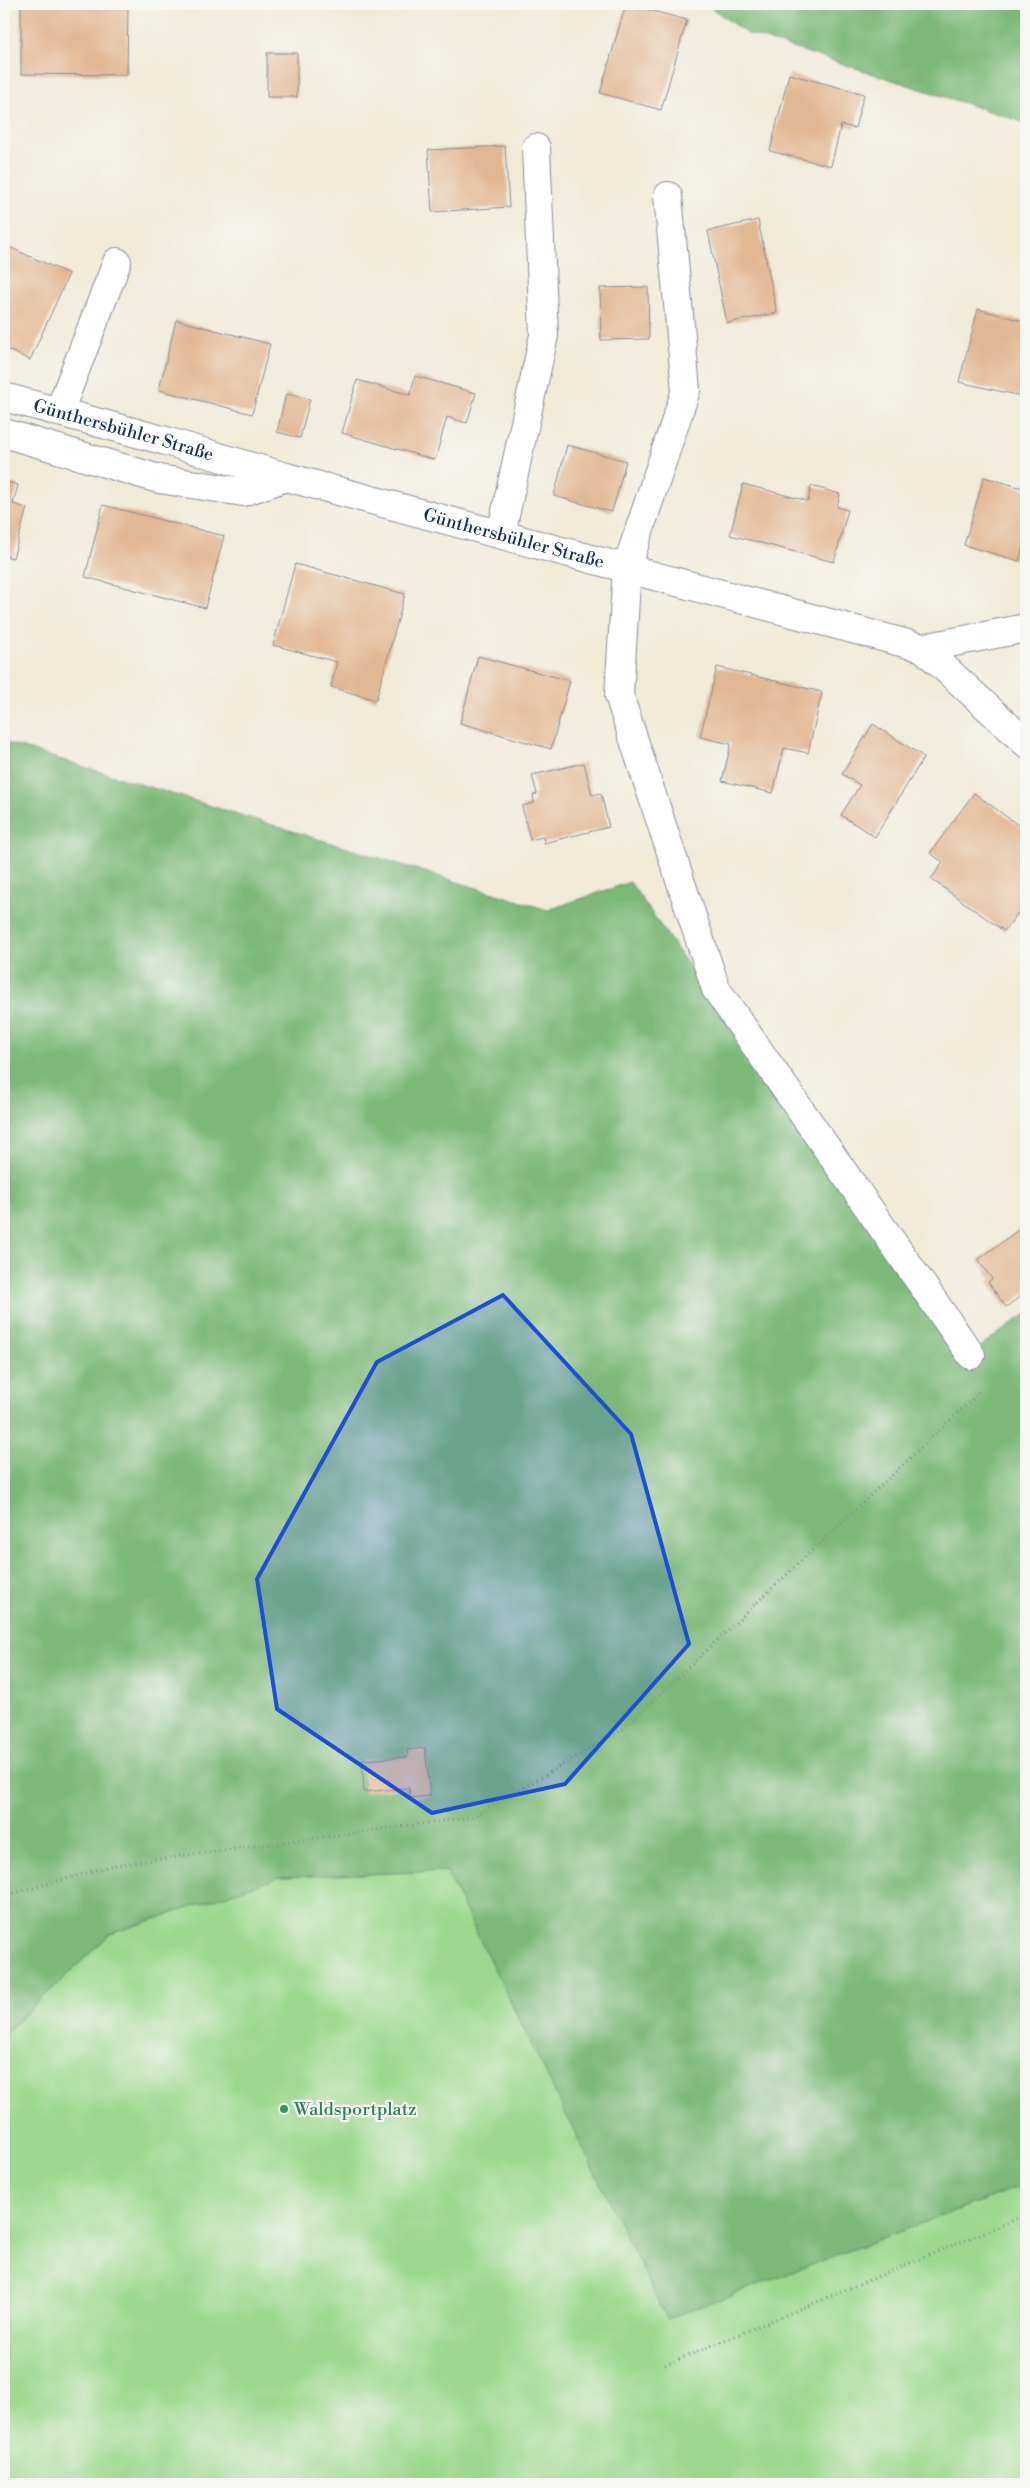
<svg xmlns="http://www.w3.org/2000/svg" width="1030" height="2488" viewBox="0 0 1030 2488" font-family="'Libre Bodoni',serif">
	<rect width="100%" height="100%" fill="#f6f6f2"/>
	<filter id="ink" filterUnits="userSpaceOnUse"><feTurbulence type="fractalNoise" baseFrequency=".02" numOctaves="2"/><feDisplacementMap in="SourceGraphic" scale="10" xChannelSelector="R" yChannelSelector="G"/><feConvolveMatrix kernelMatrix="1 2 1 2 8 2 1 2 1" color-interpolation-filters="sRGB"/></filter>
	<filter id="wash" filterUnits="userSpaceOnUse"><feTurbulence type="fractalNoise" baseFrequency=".0096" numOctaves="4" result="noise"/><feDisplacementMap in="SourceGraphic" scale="20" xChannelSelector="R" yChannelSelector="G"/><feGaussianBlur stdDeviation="1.12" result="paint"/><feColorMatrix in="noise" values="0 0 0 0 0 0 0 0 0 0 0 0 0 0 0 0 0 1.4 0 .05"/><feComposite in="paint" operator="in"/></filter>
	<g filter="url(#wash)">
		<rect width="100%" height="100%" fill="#f1ead7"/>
		<path fill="#9bd88d" stroke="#5b8476" d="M 446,1871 L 667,2318 L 1026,2184 L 1026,2484 L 4,2484 L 4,2034 L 110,1934 L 280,1877 Z"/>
		<path fill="#7cb878" stroke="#4c746b" d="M 706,4 L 1026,4 L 1026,123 L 746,33 Z
			M 4,742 L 548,910 L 630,882 L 964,1358 L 1026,1314 L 1026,2184 L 667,2319 L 446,1871 L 280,1877 L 110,1934 L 4,2034 Z"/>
		<g id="blocks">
			<path fill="#e2b793" d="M 21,4 L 128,4 L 127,75 L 21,74 Z
				M 626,4 L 687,20 L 661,110 L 600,93 Z
				M 267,53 L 297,53 L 297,97 L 267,97 Z
				M 789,74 L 864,94 L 855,128 L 841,125 L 831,166 L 770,151 Z
				M 505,146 L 509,207 L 432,212 L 428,150 Z
				M 758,220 L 777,313 L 727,323 L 708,231 Z
				M 7,246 L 69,274 L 30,360 L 4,348 L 4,253 Z
				M 648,287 L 649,339 L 601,340 L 600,288 Z
				M 978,309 L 1026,322 L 1026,373 L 1021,396 L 959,382 Z
				M 176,320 L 270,344 L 252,414 L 159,390 Z
				M 415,376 L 476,393 L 467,423 L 447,417 L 435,460 L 342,433 L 357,380 L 410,395 Z
				M 286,394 L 310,399 L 300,438 L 277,432 Z
				M 567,445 L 626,461 L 612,512 L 554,496 Z
				M 984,477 L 1026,489 L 1026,537 L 1019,561 L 964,545 Z
				M 4,481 L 18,485 L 13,504 L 27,508 L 13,558 L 4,556 Z
				M 743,484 L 808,501 L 811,486 L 840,494 L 837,507 L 848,510 L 834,562 L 730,535 Z
				M 103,505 L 224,536 L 205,608 L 85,577 Z
				M 295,564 L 405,594 L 376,700 L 331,687 L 337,662 L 273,645 Z
				M 478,656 L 570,681 L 551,749 L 460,723 Z
				M 717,667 L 822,692 L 808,753 L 784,748 L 773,793 L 722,781 L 731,744 L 700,737 Z
				M 873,724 L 924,757 L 875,837 L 841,815 L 860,785 L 842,774 Z
				M 584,763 L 592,795 L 601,793 L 609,827 L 544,843 L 543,837 L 530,840 L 522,806 L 534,803 L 533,795 L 537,794 L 532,775 Z
				M 974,793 L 1026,831 L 1026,917 L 1019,912 L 1004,931 L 931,879 L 943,862 L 930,853 Z
				M 1026,1224 L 1026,1292 L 1006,1307 L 988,1282 L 992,1279 L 978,1260 Z
				M 425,1748 L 430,1796 L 410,1798 L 409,1788 L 364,1792 L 362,1760 L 408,1757 L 407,1750 Z"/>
		</g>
	</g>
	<g filter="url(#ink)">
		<use href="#blocks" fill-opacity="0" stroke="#868c9a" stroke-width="1"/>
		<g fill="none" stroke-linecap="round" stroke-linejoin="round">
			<g stroke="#868c9a" stroke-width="30">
				<g id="minor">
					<path d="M 668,196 L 686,390 L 627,567 L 619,695 L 716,989 L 971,1355"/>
					<path id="s1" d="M 4,397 L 166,441 L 286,477 L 923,648 L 1026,628"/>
					<path d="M 59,412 L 117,262"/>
					<path d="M 4,433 L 159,479 L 243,492 L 286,477"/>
					<path d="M 501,534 L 544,335 L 536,148"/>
					<path d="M 923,648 L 1026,743"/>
				</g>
			</g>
			<path stroke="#868c9a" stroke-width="3" stroke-dasharray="1 4" stroke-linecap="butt" d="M 4,1896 L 115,1865 L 473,1817 L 622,1730 L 978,1394 L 977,1389
				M 665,2365 L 1026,2215"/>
			<use href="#minor" stroke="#fff" stroke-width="28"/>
		</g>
	</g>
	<path fill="#1d4ed8" fill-opacity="0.2" stroke="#1d4ed8" stroke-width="4" stroke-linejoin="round" d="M 503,1295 L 631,1434 L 689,1644 L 565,1784 L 432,1813 L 277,1709 L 257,1579 L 377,1362 Z"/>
	<circle fill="#2e9e5b" stroke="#f6f6f2" stroke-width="2" cx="284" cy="2109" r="5"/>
	<g text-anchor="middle" stroke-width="4.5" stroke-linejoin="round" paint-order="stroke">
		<g font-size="18" fill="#1b2f5e" stroke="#f6f6f2">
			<text dy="6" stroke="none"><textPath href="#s1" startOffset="124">Günthersbühler Straße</textPath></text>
			<text dy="6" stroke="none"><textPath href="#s1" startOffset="529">Günthersbühler Straße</textPath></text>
		</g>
		<g font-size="18" fill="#27864d" stroke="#f6f6f2" text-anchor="start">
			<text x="294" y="2115">Waldsportplatz</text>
		</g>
	</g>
	<rect width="1030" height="2488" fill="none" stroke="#f6f6f2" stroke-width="20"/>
</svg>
